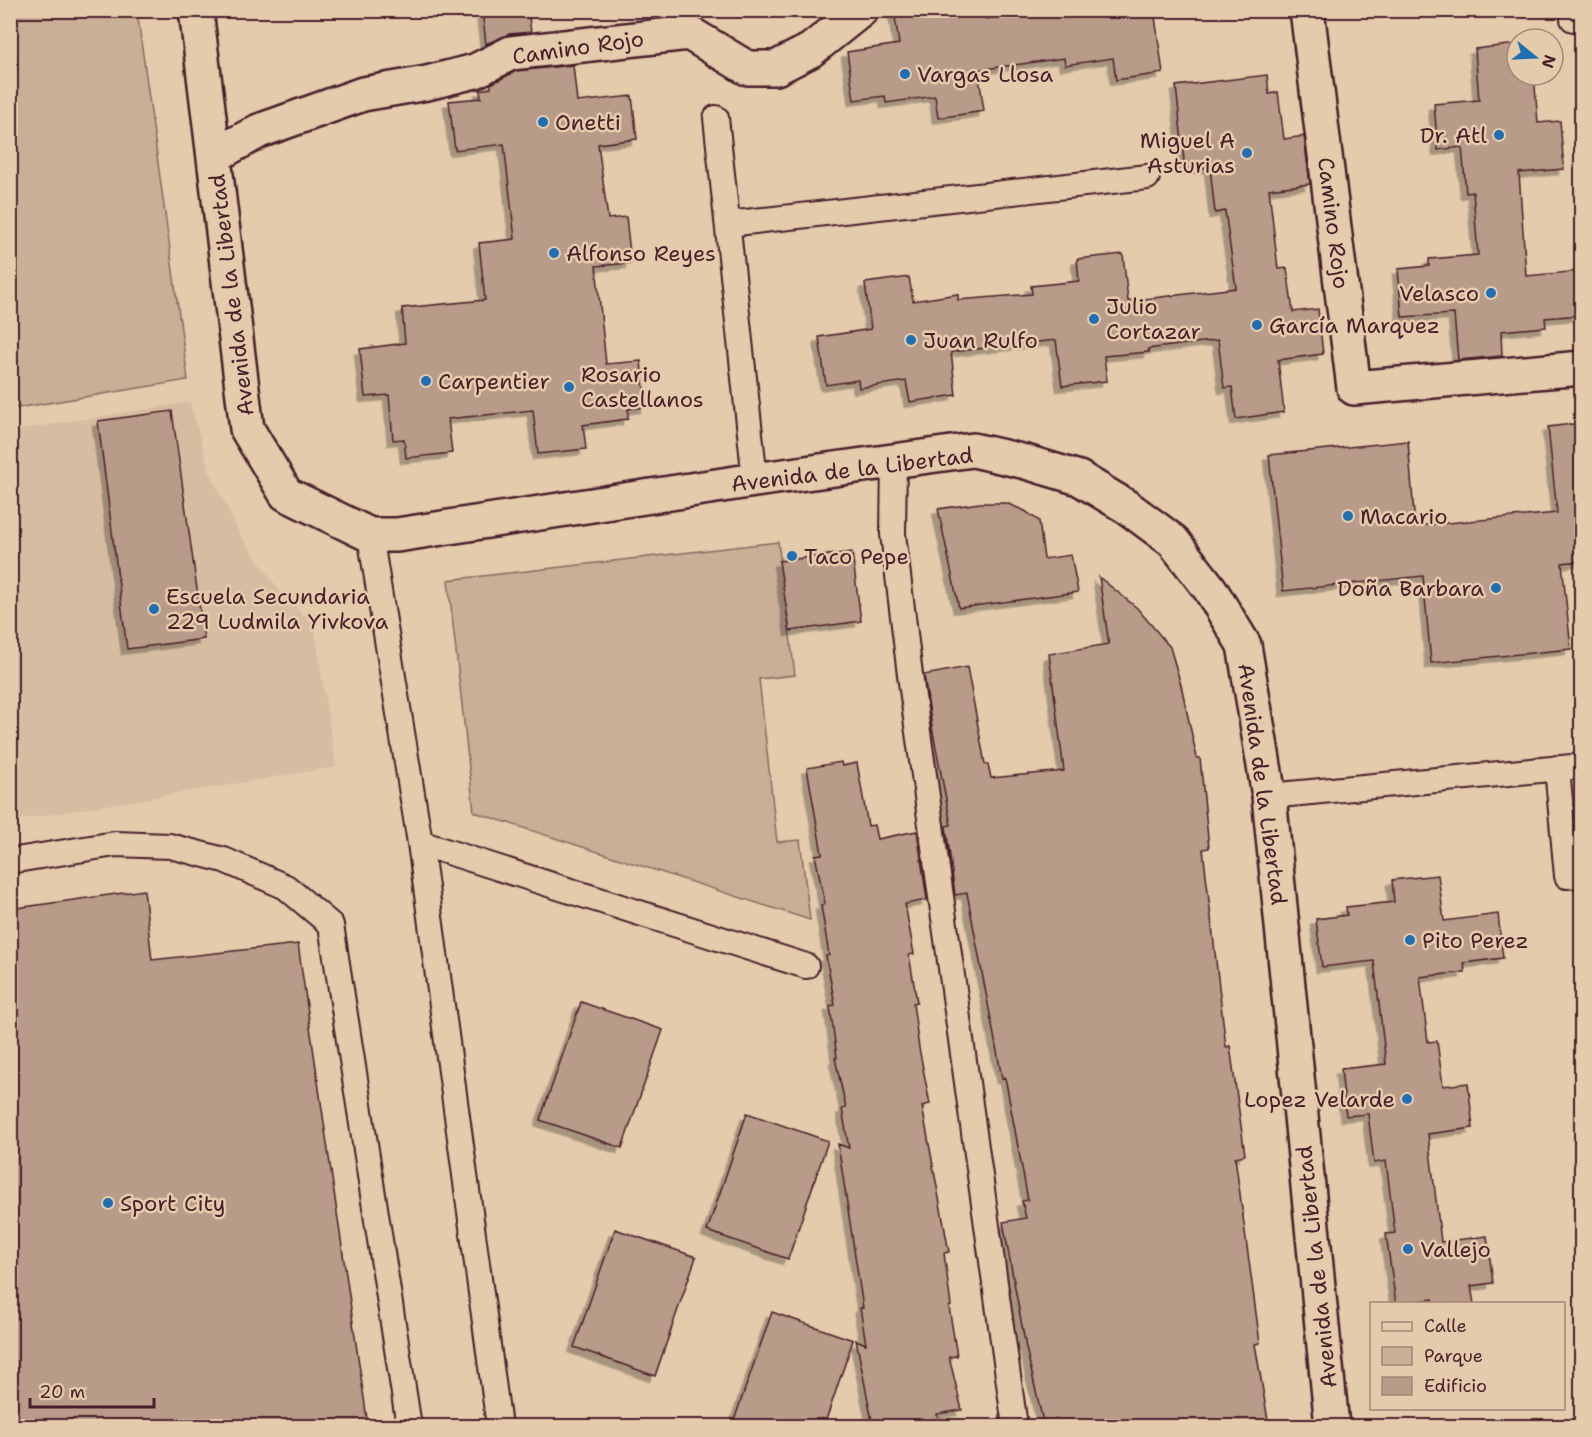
<svg xmlns="http://www.w3.org/2000/svg" width="1592" height="1437" viewBox="0 0 1592 1437" font-family="'Shantell Sans',sans-serif">
	<defs>
		<filter id="shadow"><feDropShadow dx="-5.5" dy="5.5" stdDeviation="0" flood-color="#0004"/></filter>
	</defs>
	<rect width="100%" height="100%" fill="#e3cbac"/>
	<filter id="ink" filterUnits="userSpaceOnUse"><feTurbulence type="fractalNoise" baseFrequency=".0167" numOctaves="2"/><feDisplacementMap in="SourceGraphic" scale="12" xChannelSelector="R" yChannelSelector="G"/><feConvolveMatrix kernelMatrix="1 2 1 2 8 2 1 2 1" color-interpolation-filters="sRGB"/></filter>
	<g filter="url(#ink)">
		<path fill="#d6bda1" d="M 190,402 L 209,470 L 239,533 L 281,593 L 314,625 L 336,767 L 11,821 L 11,431 Z"/>
		<path fill="#caaf97" stroke="#8a6761" stroke-width="1.5" d="M 11,10 L 137,11 L 188,380 L 11,409 Z
			M 778,542 L 795,675 L 759,679 L 777,842 L 800,840 L 810,920 L 474,812 L 448,580 Z"/>
		<path fill="#b89b88" stroke="#4a1f2b" stroke-width="1.5" filter="url(#shadow)" d="M 482,10 L 528,10 L 531,32 L 509,34 L 486,44 Z
			M 894,10 L 939,10 L 940,16 L 985,10 L 986,19 L 1041,10 L 1154,10 L 1163,73 L 1116,80 L 1113,58 L 1065,65 L 1064,58 L 978,70 L 984,111 L 938,118 L 935,96 L 886,103 L 885,96 L 854,100 L 847,52 L 899,44 Z
			M 1517,44 L 1517,75 L 1534,75 L 1538,123 L 1560,121 L 1564,169 L 1519,173 L 1526,276 L 1581,271 L 1581,315 L 1545,318 L 1546,327 L 1501,331 L 1502,356 L 1458,360 L 1454,314 L 1402,317 L 1398,269 L 1429,266 L 1429,259 L 1478,255 L 1473,192 L 1466,193 L 1462,147 L 1438,150 L 1434,104 L 1479,100 L 1475,49 Z
			M 573,65 L 577,102 L 632,96 L 637,139 L 598,144 L 608,219 L 626,217 L 631,263 L 596,266 L 606,364 L 641,361 L 646,407 L 628,409 L 628,419 L 583,425 L 586,449 L 538,454 L 533,410 L 448,419 L 452,453 L 406,458 L 404,439 L 393,440 L 389,395 L 365,397 L 360,349 L 405,343 L 402,308 L 485,300 L 479,243 L 515,239 L 504,144 L 455,150 L 449,101 L 481,98 L 480,90 L 491,88 L 491,84 L 516,71 Z
			M 1267,75 L 1269,94 L 1278,92 L 1284,139 L 1304,136 L 1310,184 L 1269,189 L 1278,269 L 1287,268 L 1293,312 L 1318,309 L 1323,354 L 1278,360 L 1284,412 L 1236,419 L 1232,387 L 1224,388 L 1218,340 L 1148,349 L 1149,352 L 1104,356 L 1107,381 L 1062,386 L 1056,340 L 951,352 L 956,395 L 910,402 L 906,381 L 859,388 L 858,380 L 826,385 L 819,337 L 871,329 L 865,283 L 909,277 L 913,301 L 958,294 L 958,300 L 1032,294 L 1031,286 L 1079,281 L 1077,259 L 1123,254 L 1128,301 L 1236,288 L 1225,211 L 1215,213 L 1210,167 L 1185,170 L 1176,86 Z
			M 172,411 L 204,639 L 127,649 L 98,421 Z
			M 1581,423 L 1581,561 L 1562,563 L 1571,649 L 1431,663 L 1423,576 L 1283,591 L 1269,455 L 1408,441 L 1415,526 L 1557,513 L 1548,427 Z
			M 980,503 L 1006,503 L 1025,511 L 1039,521 L 1044,559 L 1071,555 L 1078,592 L 959,608 L 938,509 Z
			M 852,552 L 861,621 L 790,631 L 779,561 Z
			M 1099,577 L 1137,608 L 1170,647 L 1181,685 L 1197,758 L 1200,758 L 1209,848 L 1203,849 L 1226,1047 L 1230,1046 L 1245,1155 L 1235,1157 L 1260,1343 L 1255,1344 L 1269,1426 L 1044,1426 L 1026,1348 L 1003,1222 L 1026,1218 L 1022,1201 L 1028,1200 L 1005,1077 L 1002,1078 L 967,893 L 955,895 L 946,826 L 951,825 L 932,727 L 924,675 L 967,667 L 985,764 L 988,764 L 991,778 L 1064,771 L 1049,654 L 1109,644 Z
			M 841,762 L 842,766 L 857,763 L 868,826 L 874,825 L 877,839 L 917,831 L 927,900 L 905,904 L 914,954 L 909,955 L 917,1002 L 913,1003 L 919,1048 L 930,1104 L 922,1106 L 949,1252 L 944,1253 L 951,1306 L 949,1307 L 957,1356 L 949,1357 L 962,1410 L 937,1414 L 940,1426 L 873,1426 L 856,1340 L 866,1344 L 860,1308 L 863,1308 L 838,1144 L 849,1148 L 842,1109 L 846,1108 L 835,1058 L 837,1058 L 830,1006 L 835,1005 L 826,956 L 829,955 L 821,905 L 825,904 L 815,855 L 822,854 L 807,768 Z
			M 1438,875 L 1444,921 L 1498,914 L 1503,958 L 1464,963 L 1465,972 L 1420,977 L 1428,1042 L 1437,1041 L 1443,1086 L 1468,1083 L 1473,1128 L 1428,1134 L 1441,1242 L 1487,1236 L 1493,1283 L 1471,1286 L 1474,1304 L 1434,1304 L 1433,1299 L 1396,1304 L 1386,1234 L 1395,1233 L 1386,1161 L 1374,1163 L 1368,1114 L 1346,1116 L 1341,1069 L 1386,1064 L 1374,961 L 1322,967 L 1316,919 L 1347,915 L 1346,907 L 1394,902 L 1392,880 Z
			M 144,890 L 152,960 L 298,944 L 368,1426 L 10,1426 L 10,909 Z
			M 581,1002 L 663,1030 L 622,1148 L 540,1120 Z
			M 747,1113 L 828,1141 L 788,1259 L 707,1231 Z
			M 615,1229 L 696,1257 L 655,1376 L 574,1347 Z
			M 772,1312 L 853,1340 L 824,1426 L 732,1426 Z"/>
		<g fill="none" stroke-linecap="round" stroke-linejoin="round">
			<g stroke="#4a1f2b" stroke-width="28">
				<path id="service" d="M 1573,19 L 1582,18
					M 716,118 L 755,480
					M 728,224 L 1147,177
					M 894,461 L 893,534 L 910,675 L 1015,1426
					M 370,535 L 420,843 L 499,1426
					M 1557,768 L 1567,876 L 1582,875
					M 1269,796 L 1582,766
					M 420,843 L 806,966
					M 10,861 L 115,844 L 170,846 L 224,860 L 286,887 L 331,925 L 409,1426"/>
			</g>
			<g stroke="#4a1f2b" stroke-width="38">
				<path id="pedestrian" d="M 1307,10 L 1354,388 L 1582,368
					M 214,156 L 259,131 L 363,94 L 427,83 L 475,71 L 511,53 L 689,33 L 747,68 L 776,68 L 811,50 L 861,10"/>
			</g>
			<g stroke="#4a1f2b" stroke-width="38">
				<path id="tertiary" d="M 196,10 L 247,429 L 286,494 L 370,535 L 397,535 L 755,480 L 973,450 L 1026,462 L 1079,478 L 1127,507 L 1173,541 L 1210,589 L 1244,645 L 1269,796 L 1332,1426"/>
			</g>
			<use href="#service" stroke="#e3cbac" stroke-width="24"/>
			<use href="#pedestrian" stroke="#e3cbac" stroke-width="33"/>
			<use href="#tertiary" stroke="#e3cbac" stroke-width="33"/>
		</g>
	</g>
	<g fill="#1f6fb2" stroke="#e3cbac" stroke-width="2">
		<circle cx="905" cy="74" r="6"/>
		<circle cx="543" cy="122" r="6"/>
		<circle cx="1499" cy="135" r="6"/>
		<circle cx="1247" cy="153" r="6"/>
		<circle cx="554" cy="253" r="6"/>
		<circle cx="1491" cy="293" r="6"/>
		<circle cx="1094" cy="319" r="6"/>
		<circle cx="1257" cy="325" r="6"/>
		<circle cx="911" cy="340" r="6"/>
		<circle cx="426" cy="381" r="6"/>
		<circle cx="569" cy="387" r="6"/>
		<circle cx="1348" cy="516" r="6"/>
		<circle cx="792" cy="556" r="6"/>
		<circle cx="1496" cy="588" r="6"/>
		<circle cx="154" cy="609" r="6"/>
		<circle cx="1410" cy="940" r="6"/>
		<circle cx="1407" cy="1099" r="6"/>
		<circle cx="108" cy="1203" r="6"/>
		<circle cx="1408" cy="1249" r="6"/>
	</g>
	<g text-anchor="middle" stroke-width="5" stroke-linejoin="round" paint-order="stroke">
		<g font-size="22" fill="#4a1f2b" stroke="#e3cbac">
			<text transform="translate(578 47) rotate(-8)" y="8">Camino Rojo</text>
			<text transform="translate(1334 223) rotate(83)" y="8">Camino Rojo</text>
			<text transform="translate(231 295) rotate(-97)" y="8">Avenida de la Libertad</text>
			<text transform="translate(852 469) rotate(-7)" y="8">Avenida de la Libertad</text>
			<text transform="translate(1263 784) rotate(82)" y="8">Avenida de la Libertad</text>
			<text transform="translate(1316 1267) rotate(-96)" y="8">Avenida de la Libertad</text>
		</g>
		<g font-size="22" fill="#4a1f2b" stroke="#e3cbac" text-anchor="start">
			<text x="917" y="82">Vargas Llosa</text>
			<text x="555" y="130">Onetti</text>
			<text x="1487" y="143" text-anchor="end">Dr. Atl</text>
			<text x="1235" y="148" text-anchor="end">Miguel A<tspan x="1235" dy="25">Asturias</tspan></text>
			<text x="566" y="261">Alfonso Reyes</text>
			<text x="1479" y="301" text-anchor="end">Velasco</text>
			<text x="1106" y="314">Julio<tspan x="1106" dy="25">Cortazar</tspan></text>
			<text x="1269" y="333">García Marquez</text>
			<text x="923" y="348">Juan Rulfo</text>
			<text x="581" y="382">Rosario<tspan x="581" dy="25">Castellanos</tspan></text>
			<text x="438" y="389">Carpentier</text>
			<text x="1360" y="524">Macario</text>
			<text x="804" y="564">Taco Pepe</text>
			<text x="1484" y="596" text-anchor="end">Doña Barbara</text>
			<text x="166" y="604">Escuela Secundaria<tspan x="166" dy="25">229 Ludmila Yivkova</tspan></text>
			<text x="1422" y="948">Pito Perez</text>
			<text x="1395" y="1107" text-anchor="end">Lopez Velarde</text>
			<text x="120" y="1211">Sport City</text>
			<text x="1420" y="1257">Vallejo</text>
		</g>
	</g>
	<rect width="1592" height="1437" fill="none" stroke="#e3cbac" stroke-width="36"/>
	<rect x="18" y="18" width="1556" height="1401" fill="none" stroke="#4a1f2b" stroke-width="2" filter="url(#ink)"/>
	<rect x="1370" y="1302" width="195" height="108" fill="#e3cbac" stroke="#a68678" stroke-width="1.5"/>
	<rect x="1382" y="1322" width="30" height="9" fill="#e3cbac" stroke="#a68678" stroke-width="1.5"/>
	<text x="1424" y="1332" font-size="18" fill="#4a1f2b">Calle</text>
	<rect x="1382" y="1347" width="30" height="18" fill="#caaf97" stroke="#a68678" stroke-width="1.5"/>
	<text x="1424" y="1362" font-size="18" fill="#4a1f2b">Parque</text>
	<rect x="1382" y="1377" width="30" height="18" fill="#b89b88" stroke="#a68678" stroke-width="1.5"/>
	<text x="1424" y="1392" font-size="18" fill="#4a1f2b">Edificio</text>
	<g transform="translate(1535 57) rotate(108)"><circle r="28" fill="#e3cbac" stroke="#a68678" stroke-width="1.5"/>
	<path d="M0-4.5L10 22L0 15L-10 22Z" fill="#1f6fb2"/>
	<text y="-9" font-size="16" font-weight="bold" text-anchor="middle" fill="#4a1f2b">N</text>
	</g>
	<path d="M30 1398v9h124v-9" fill="none" stroke="#4a1f2b" stroke-width="3"/>
	<text x="39" y="1398" font-size="18" fill="#4a1f2b" stroke="#e3cbac" stroke-width="4.5" paint-order="stroke">20 m</text>
</svg>
